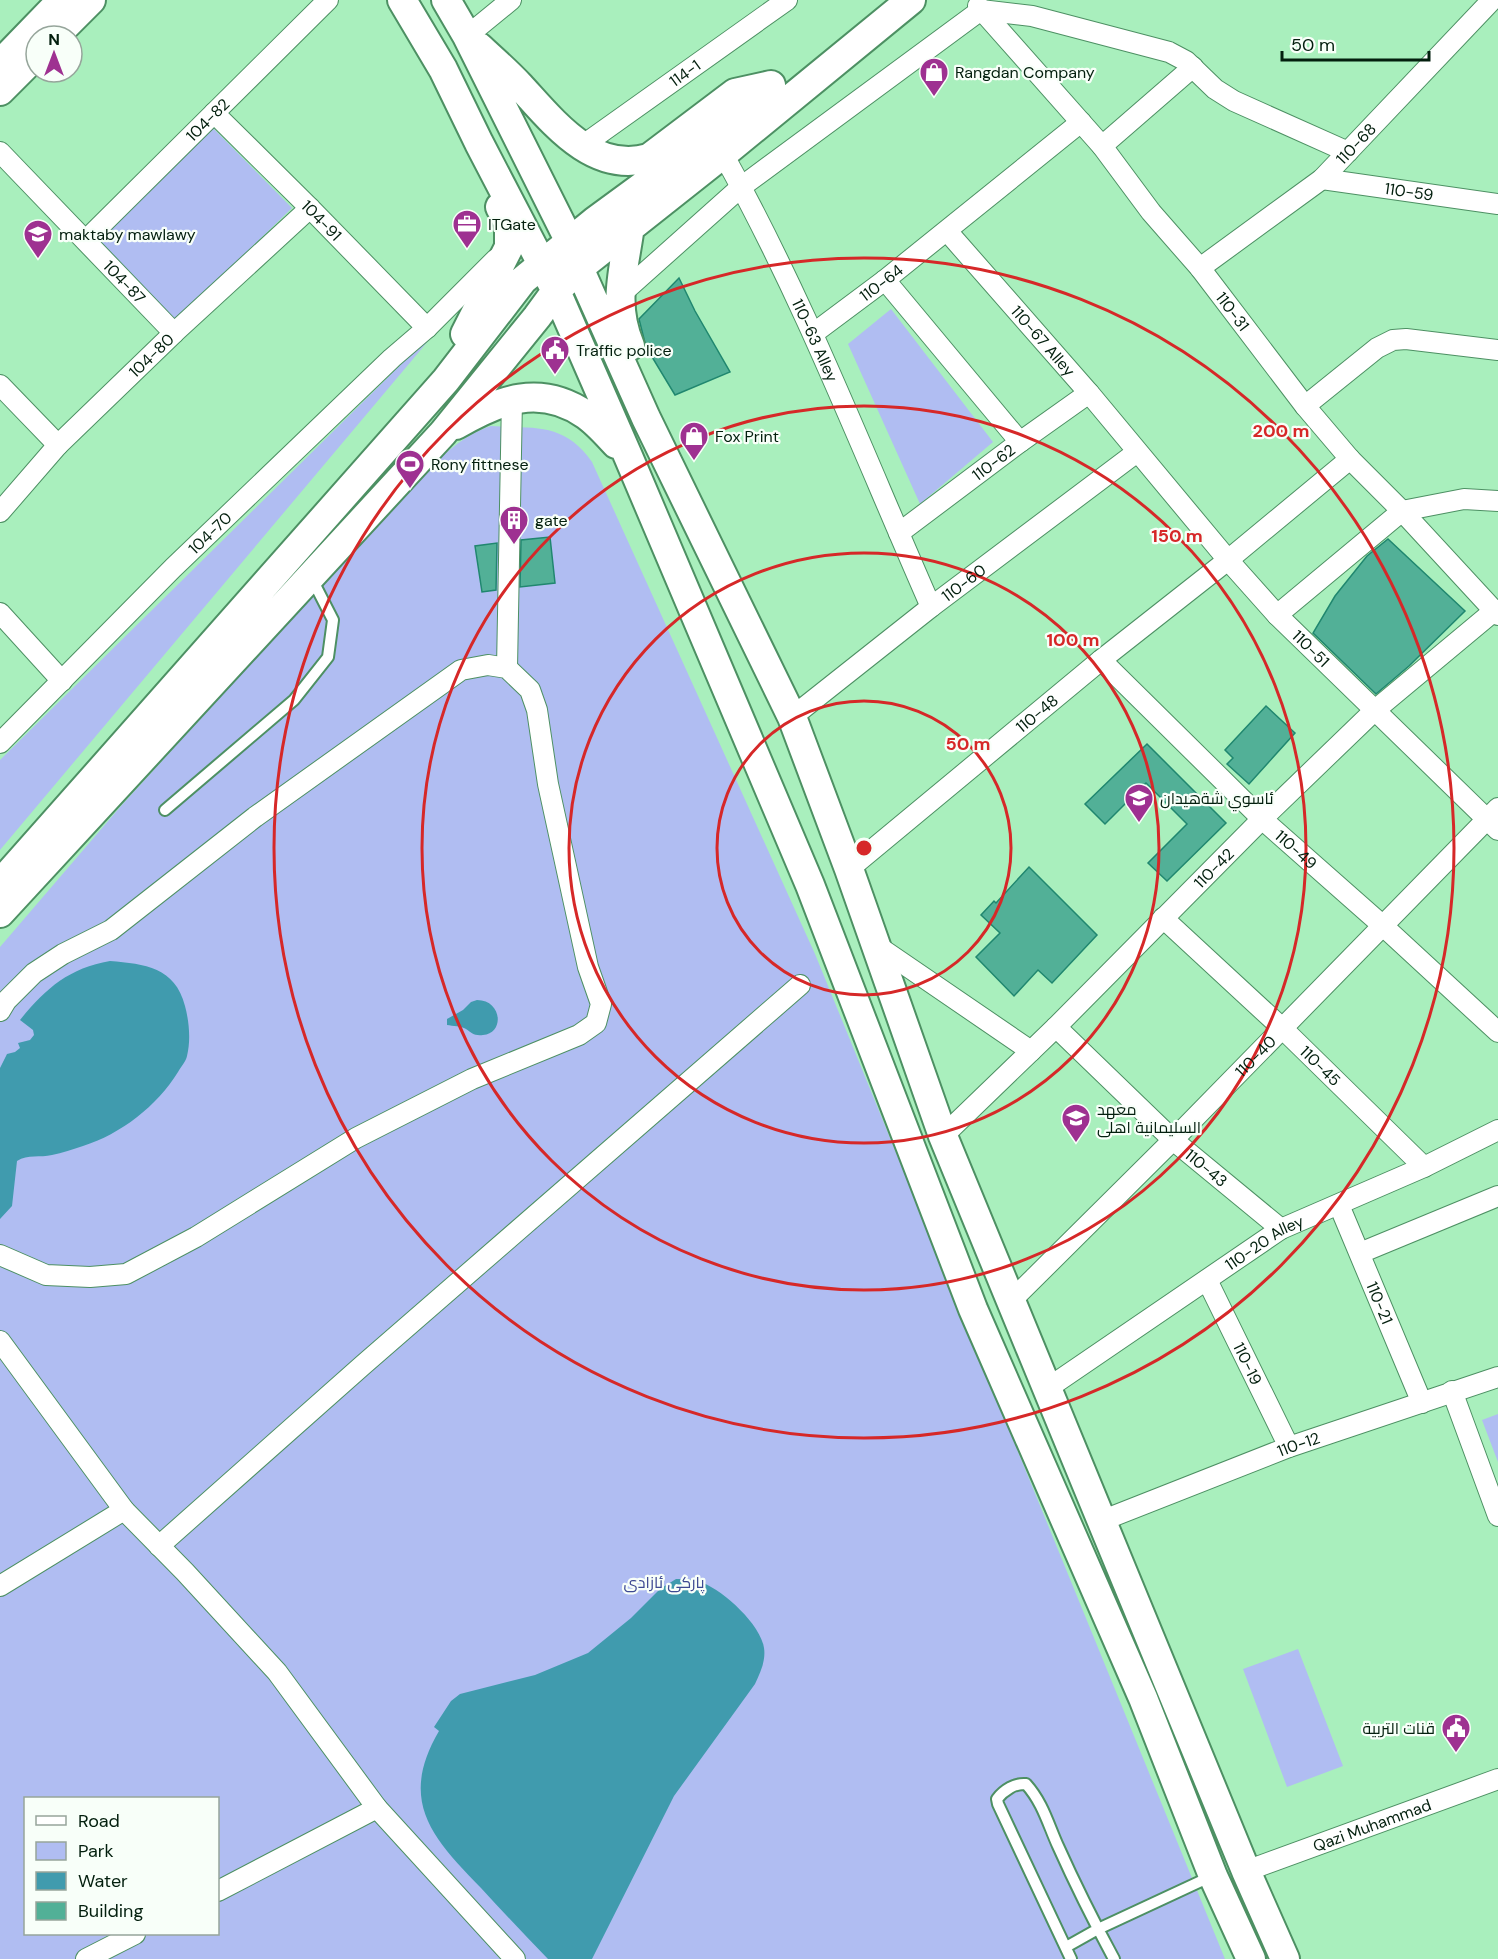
<svg xmlns="http://www.w3.org/2000/svg" width="1498" height="1959" viewBox="0 0 1498 1959" font-family="'DM Sans',Cairo,sans-serif">
	<rect width="100%" height="100%" fill="#a9efbd"/>
	<path fill="#b0bdf2" fill-rule="evenodd" d="M 212,127 L 292,208 L 175,321 L 96,240 Z
		M 891,309 L 993,442 L 920,504 L 848,344 Z
		M 445,321 L 0,850 L 0,760 Z
		M 491,426 C 535,429 564,422 592,462 L 815,954 L 1225,1959 L 0,1959 L 0,947 L 121,806 L 421,476 C 442,456 463,435 491,426 ZM 26,1798 L 218,1798 L 218,1934 L 26,1934 Z
		M 1498,1414 L 1498,1462 L 1482,1420 Z
		M 1298,1649 L 1343,1766 L 1287,1787 L 1243,1669 Z"/>
	<path fill="#409bae" d="M 110,961 C 145,964 175,967 185,1006 C 189,1021 191,1040 187,1056 C 186,1061 181,1067 178,1072 C 157,1106 121,1134 83,1146 C 73,1149 62,1153 52,1155 C 40,1158 28,1154 17,1161 L 12,1206 L 0,1219 L 0,1068 L 7,1054 L 15,1052 L 20,1048 L 18,1043 L 30,1040 L 34,1035 L 33,1030 L 20,1020 C 45,989 69,968 110,961 Z
		M 477,1000 C 502,1000 505,1033 483,1035 C 474,1036 472,1033 466,1029 C 461,1026 453,1026 447,1025 L 447,1019 L 463,1010 L 471,1002 Z
		M 676,1579 C 685,1579 694,1579 703,1583 C 724,1591 761,1625 764,1648 C 766,1661 760,1673 755,1684 L 674,1796 L 592,1959 L 548,1959 C 525,1935 503,1912 481,1888 C 432,1838 398,1801 439,1731 L 434,1727 L 451,1701 L 460,1694 L 535,1675 L 588,1653 L 631,1618 L 660,1589 Z"/>
	<path fill="#52b097" stroke="#20876f" stroke-width="1.5" d="M 679,278 L 695,311 L 730,372 L 675,395 L 646,347 L 639,319 Z
		M 550,537 L 555,583 L 520,587 L 521,540 Z
		M 1388,539 L 1465,611 L 1409,666 L 1376,694 L 1313,633 L 1335,596 L 1367,556 Z
		M 497,543 L 496,590 L 482,592 L 475,546 Z
		M 1266,706 L 1295,733 L 1249,784 L 1227,764 L 1233,758 L 1225,750 Z
		M 1147,744 L 1226,823 L 1167,881 L 1148,863 L 1187,824 L 1146,783 L 1105,824 L 1085,804 Z
		M 1029,867 L 1097,935 L 1052,983 L 1038,970 L 1014,996 L 976,957 L 1000,933 L 981,915 L 994,901 L 996,903 Z"/>
	<g fill="none" stroke-linecap="round" stroke-linejoin="round">
		<g stroke="#4d9063" stroke-width="14">
			<path id="lane" d="M 165,810 L 294,700 L 328,657 L 333,620 L 312,579
				M 1066,1947 L 1098,1929 L 1212,1876
				M 1071,1959 L 998,1804 L 997,1799 C 1004,1790 1015,1783 1026,1784 C 1043,1803 1048,1824 1058,1846 C 1075,1884 1094,1922 1114,1959"/>
		</g>
		<g stroke="#4d9063" stroke-width="22">
			<g id="street">
				<path id="s1" d="M 978,6 L 1102,146 L 1151,212 L 1200,268 L 1305,406 L 1350,459 L 1402,511 L 1498,615"/>
				<path d="M 467,36 L 511,0"/>
				<path id="s2" d="M 214,113 L 310,208 L 427,328"/>
				<path id="s3" d="M 582,146 L 787,0"/>
				<path d="M 1102,146 L 1193,67"/>
				<path id="s4" d="M 0,152 L 174,333"/>
				<path id="s5" d="M 723,154 C 804,299 864,455 931,607"/>
				<path id="s6" d="M 1322,179 L 1498,204"/>
				<path id="s7" d="M 947,231 L 1089,393 L 1228,560 L 1277,615 L 1498,830"/>
				<path id="s8" d="M 86,240 L 328,0"/>
				<path id="s9" d="M 1200,268 L 1322,179 L 1492,0"/>
				<path d="M 885,280 L 1020,442"/>
				<path d="M 620,295 L 741,187 L 981,10 L 1032,16 L 1169,52 L 1186,61 L 1215,89 L 1234,101 L 1348,152"/>
				<path id="s10" d="M 814,333 L 885,280 L 1081,122"/>
				<path d="M 0,385 L 58,445"/>
				<path d="M 1305,406 L 1377,348 L 1393,340 L 1406,339 L 1498,350"/>
				<path id="s11" d="M 0,512 L 58,445 L 174,333 L 310,208"/>
				<path id="s12" d="M 899,533 L 1020,442 L 1089,393"/>
				<path d="M 0,613 L 62,681"/>
				<path d="M 1277,615 L 1402,511 L 1464,499 L 1498,501"/>
				<path id="s13" d="M 1101,660 L 1262,819 L 1382,925 L 1498,1032"/>
				<path d="M 507,668 L 512,399"/>
				<path id="s14" d="M 792,717 L 931,607 L 1137,452"/>
				<path id="s15" d="M 0,743 L 173,568 L 392,358 L 427,328 L 496,259"/>
				<path id="s16" d="M 849,869 L 1101,660 L 1228,560 L 1350,459"/>
				<path id="s17" d="M 1163,918 L 1282,1028 L 1424,1167"/>
				<path d="M 876,945 L 1031,1051"/>
				<path d="M 0,1011 L 6,1001 L 34,973 L 63,954 L 111,930 L 255,817 L 461,670 L 488,665 L 507,668 L 530,690 L 537,710 L 548,784 L 588,967 L 601,1004 L 596,1023 L 579,1035 L 472,1079 L 356,1138 L 196,1237 L 126,1274 L 90,1277 L 46,1275 L 0,1255"/>
				<path id="s18" d="M 1056,1027 L 1173,1140 L 1281,1229"/>
				<path id="s19" d="M 943,1136 L 1056,1027 L 1262,819 L 1374,711 L 1494,611"/>
				<path id="s20" d="M 1339,1205 L 1422,1403"/>
				<path d="M 1360,1253 L 1498,1196"/>
				<path id="s21" d="M 1207,1280 L 1289,1447"/>
				<path id="s22" d="M 1011,1301 L 1173,1140 L 1498,808"/>
				<path d="M 0,1341 L 124,1510 L 185,1572 L 277,1672 L 377,1808 L 515,1959"/>
				<path id="s23" d="M 1048,1388 L 1281,1229 L 1424,1167 L 1498,1130"/>
				<path d="M 1452,1391 L 1498,1516"/>
				<path id="s24" d="M 1101,1521 L 1289,1447 L 1498,1377"/>
				<path d="M 159,1546 L 363,1365 L 800,985"/>
				<path d="M 0,1586 L 124,1510"/>
				<path id="s25" d="M 1246,1871 L 1498,1779"/>
				<path d="M 218,1891 L 377,1808"/>
				<path d="M 86,1959 L 135,1934"/>
			</g>
		</g>
		<g stroke="#4d9063" stroke-width="32">
			<path id="secondary" d="M 402,0 L 443,69 L 479,143 L 556,291 L 628,456 L 810,885 L 973,1309 L 1143,1698 L 1213,1876 L 1251,1959
				M 446,0 L 467,36 L 570,242 L 579,268 L 646,418 L 792,717 L 849,869 L 943,1136 L 1246,1871 L 1285,1959
				M 55,36 L 91,0
				M 479,47 C 493,60 507,72 520,86 C 554,123 593,174 649,158 L 735,93 L 771,85
				M 0,64 L 62,0
				M 0,91 L 36,55
				M 465,334 L 509,247 L 509,224 L 500,207
				M 630,346 C 612,303 624,271 630,226
				M 456,425 C 499,400 540,383 586,415 C 597,423 607,434 616,444
				M 0,884 L 446,380 L 523,280 L 595,221 L 767,95
				M 0,913 L 443,433 L 537,317 L 556,291 L 579,268 L 723,154 L 911,0"/>
		</g>
		<use href="#lane" stroke="#fff" stroke-width="10"/>
		<use href="#street" stroke="#fff" stroke-width="20"/>
		<use href="#secondary" stroke="#fff" stroke-width="28"/>
	</g>
	<g fill="none" stroke="#d62828" stroke-width="3">
		<circle cx="864" cy="848" r="147"/>
		<circle cx="864" cy="848" r="295"/>
		<circle cx="864" cy="848" r="442"/>
		<circle cx="864" cy="848" r="590"/>
	</g>
	<defs>
		<g id="shop-pin" transform="scale(1.5)"><path d="M0 17L-7.5 6A9.5 9.5 0 1 1 7.5 6Z" fill="#9e3191" stroke="#f8fff9"/><path d="M-5-2.5h2.3a2.7 3.5 0 0 1 5.4 0H5L5.5 6h-11ZM-1.5-2.5h3a1.5 2.3 0 0 0-3 0Z" fill="#fff"/></g>
		<g id="office-pin" transform="scale(1.5)"><path d="M0 17L-7.5 6A9.5 9.5 0 1 1 7.5 6Z" fill="#9e3191" stroke="#f8fff9"/><path d="M-6-3h4V-5.5h4V-3h4V5H-6ZM-1-4.5V-3h2v-1.5ZM-6 0V1H6V0Z" fill="#fff"/></g>
		<g id="school-pin" transform="scale(1.5)"><path d="M0 17L-7.5 6A9.5 9.5 0 1 1 7.5 6Z" fill="#9e3191" stroke="#f8fff9"/><path d="M0-5L7-2L0 1L-7-2ZM-4 1L0 2.5L4 1V4Q0 6-4 4Z" fill="#fff"/></g>
		<g id="civic-pin" transform="scale(1.5)"><path d="M0 17L-7.5 6A9.5 9.5 0 1 1 7.5 6Z" fill="#9e3191" stroke="#f8fff9"/><path d="M-.6-6.5H3V-4.5H.6V-3L4-1V1h2V6H-6V1h2V-1L-.6-3ZM-1.2 2.5V6h2.4V2.5Z" fill="#fff"/></g>
		<g id="stadium-pin" transform="scale(1.5)"><path d="M0 17L-7.5 6A9.5 9.5 0 1 1 7.5 6Z" fill="#9e3191" stroke="#f8fff9"/><path d="M0-5a6.5 5 0 1 0 0 10a6.5 5 0 1 0 0-10ZM-3.5-1.8h7v3.6h-7Z" fill="#fff"/></g>
		<g id="building-pin" transform="scale(1.5)"><path d="M0 17L-7.5 6A9.5 9.5 0 1 1 7.5 6Z" fill="#9e3191" stroke="#f8fff9"/><path d="M-4-6H4V6H1V3H-1V6H-4ZM-2.5-4.3h1.7v1.8h-1.7ZM.8-4.3h1.7v1.8H.8ZM-2.5-1h1.7V.8h-1.7ZM.8-1h1.7V.8H.8Z" fill="#fff"/></g>
	</defs>
	<g fill-rule="evenodd">
		<use href="#shop-pin" x="934" y="72"/>
		<use href="#office-pin" x="467" y="224"/>
		<use href="#school-pin" x="38" y="234"/>
		<use href="#civic-pin" x="555" y="350"/>
		<use href="#shop-pin" x="694" y="436"/>
		<use href="#stadium-pin" x="410" y="464"/>
		<use href="#building-pin" x="514" y="520"/>
		<use href="#school-pin" x="1139" y="798"/>
		<use href="#school-pin" x="1076" y="1118"/>
		<use href="#civic-pin" x="1456" y="1728"/>
	</g>
	<g text-anchor="middle" stroke-width="4.5" stroke-linejoin="round" paint-order="stroke">
		<g font-size="16" fill="#031f0e" stroke="#f8fff9" text-anchor="start">
			<text x="955" y="78">Rangdan Company</text>
			<text x="488" y="230">ITGate</text>
			<text x="59" y="240">maktaby mawlawy</text>
			<text x="576" y="356">Traffic police</text>
			<text x="715" y="442">Fox Print</text>
			<text x="431" y="470">Rony fittnese</text>
			<text x="535" y="526">gate</text>
			<text x="1160" y="804">ئاسوي شةهيدان</text>
			<text x="1097" y="1115">معهد<tspan x="1097" dy="18">السلیمانیة اهلى</tspan></text>
			<text x="1435" y="1734" text-anchor="end">قنات التربیة</text>
		</g>
		<g font-size="16" fill="#031f0e" stroke="#f8fff9">
			<text dy="6" stroke="none"><textPath href="#s3" startOffset="126">114-1</textPath></text>
			<text dy="6" stroke="none"><textPath href="#s8" startOffset="171">104-82</textPath></text>
			<text dy="6" stroke="none"><textPath href="#s9" startOffset="200">110-68</textPath></text>
			<text dy="6" stroke="none"><textPath href="#s6" startOffset="88">110-59</textPath></text>
			<text dy="6" stroke="none"><textPath href="#s2" startOffset="152">104-91</textPath></text>
			<text dy="6" stroke="none"><textPath href="#s4" startOffset="180">104-87</textPath></text>
			<text dy="6" stroke="none"><textPath href="#s10" startOffset="84">110-64</textPath></text>
			<text dy="6" stroke="none"><textPath href="#s1" startOffset="398">110-31</textPath></text>
			<text dy="6" stroke="none"><textPath href="#s7" startOffset="146">110-67 Alley</textPath></text>
			<text dy="6" stroke="none"><textPath href="#s5" startOffset="208">110-63 Alley</textPath></text>
			<text dy="6" stroke="none"><textPath href="#s11" startOffset="218">104-80</textPath></text>
			<text dy="6" stroke="none"><textPath href="#s12" startOffset="118">110-62</textPath></text>
			<text dy="6" stroke="none"><textPath href="#s15" startOffset="297">104-70</textPath></text>
			<text dy="6" stroke="none"><textPath href="#s14" startOffset="218">110-60</textPath></text>
			<text dy="6" stroke="none"><textPath href="#s7" startOffset="554">110-51</textPath></text>
			<text dy="6" stroke="none"><textPath href="#s16" startOffset="244">110-48</textPath></text>
			<text dy="6" stroke="none"><textPath href="#s13" startOffset="272">110-49</textPath></text>
			<text dy="6" stroke="none"><textPath href="#s19" startOffset="381">110-42</textPath></text>
			<text dy="6" stroke="none"><textPath href="#s22" startOffset="346">110-40</textPath></text>
			<text dy="6" stroke="none"><textPath href="#s17" startOffset="216">110-45</textPath></text>
			<text dy="6" stroke="none"><textPath href="#s18" startOffset="206">110-43</textPath></text>
			<text dy="6" stroke="none"><textPath href="#s23" startOffset="261">110-20 Alley</textPath></text>
			<text dy="6" stroke="none"><textPath href="#s20" startOffset="106">110-21</textPath></text>
			<text dy="6" stroke="none"><textPath href="#s21" startOffset="93">110-19</textPath></text>
			<text dy="6" stroke="none"><textPath href="#s24" startOffset="212">110-12</textPath></text>
			<text dy="6" stroke="none"><textPath href="#s25" startOffset="134">Qazi Muhammad</textPath></text>
		</g>
		<g font-size="16" fill="#3d4992" stroke="#f8fff9">
			<text x="664" y="1588">پارکی ئازادی</text>
		</g>
	</g>
	<circle cx="864" cy="848" r="9" fill="#d62828" stroke="#f8fff9" stroke-width="3"/>
	<g font-size="18" text-anchor="middle" font-weight="bold" fill="#d62828" stroke="#f8fff9" stroke-width="4.5" stroke-linejoin="round" paint-order="stroke">
		<text x="1281" y="437">200 m</text>
		<text x="1177" y="542">150 m</text>
		<text x="1073" y="646">100 m</text>
		<text x="968" y="750">50 m</text>
	</g>
	<rect x="24" y="1797" width="195" height="138" fill="#f8fff9" stroke="#96a59b" stroke-width="1.5"/>
	<rect x="36" y="1816" width="30" height="9" fill="#ffffff" stroke="#96a59b" stroke-width="1.5"/>
	<text x="78" y="1827" font-size="18" fill="#031f0e">Road</text>
	<rect x="36" y="1842" width="30" height="18" fill="#b0bdf2" stroke="#96a59b" stroke-width="1.5"/>
	<text x="78" y="1857" font-size="18" fill="#031f0e">Park</text>
	<rect x="36" y="1872" width="30" height="18" fill="#409bae" stroke="#96a59b" stroke-width="1.5"/>
	<text x="78" y="1887" font-size="18" fill="#031f0e">Water</text>
	<rect x="36" y="1902" width="30" height="18" fill="#52b097" stroke="#96a59b" stroke-width="1.5"/>
	<text x="78" y="1917" font-size="18" fill="#031f0e">Building</text>
	<g transform="translate(54 54)"><circle r="28" fill="#f8fff9" stroke="#96a59b" stroke-width="1.5"/>
	<path d="M0-4.5L10 22L0 15L-10 22Z" fill="#9e3191"/>
	<text y="-9" font-size="16" font-weight="bold" text-anchor="middle" fill="#031f0e">N</text>
	</g>
	<path d="M1282 51v9h147v-9" fill="none" stroke="#031f0e" stroke-width="3"/>
	<text x="1291" y="51" font-size="18" fill="#031f0e" stroke="#f8fff9" stroke-width="4.5" paint-order="stroke">50 m</text>
</svg>
